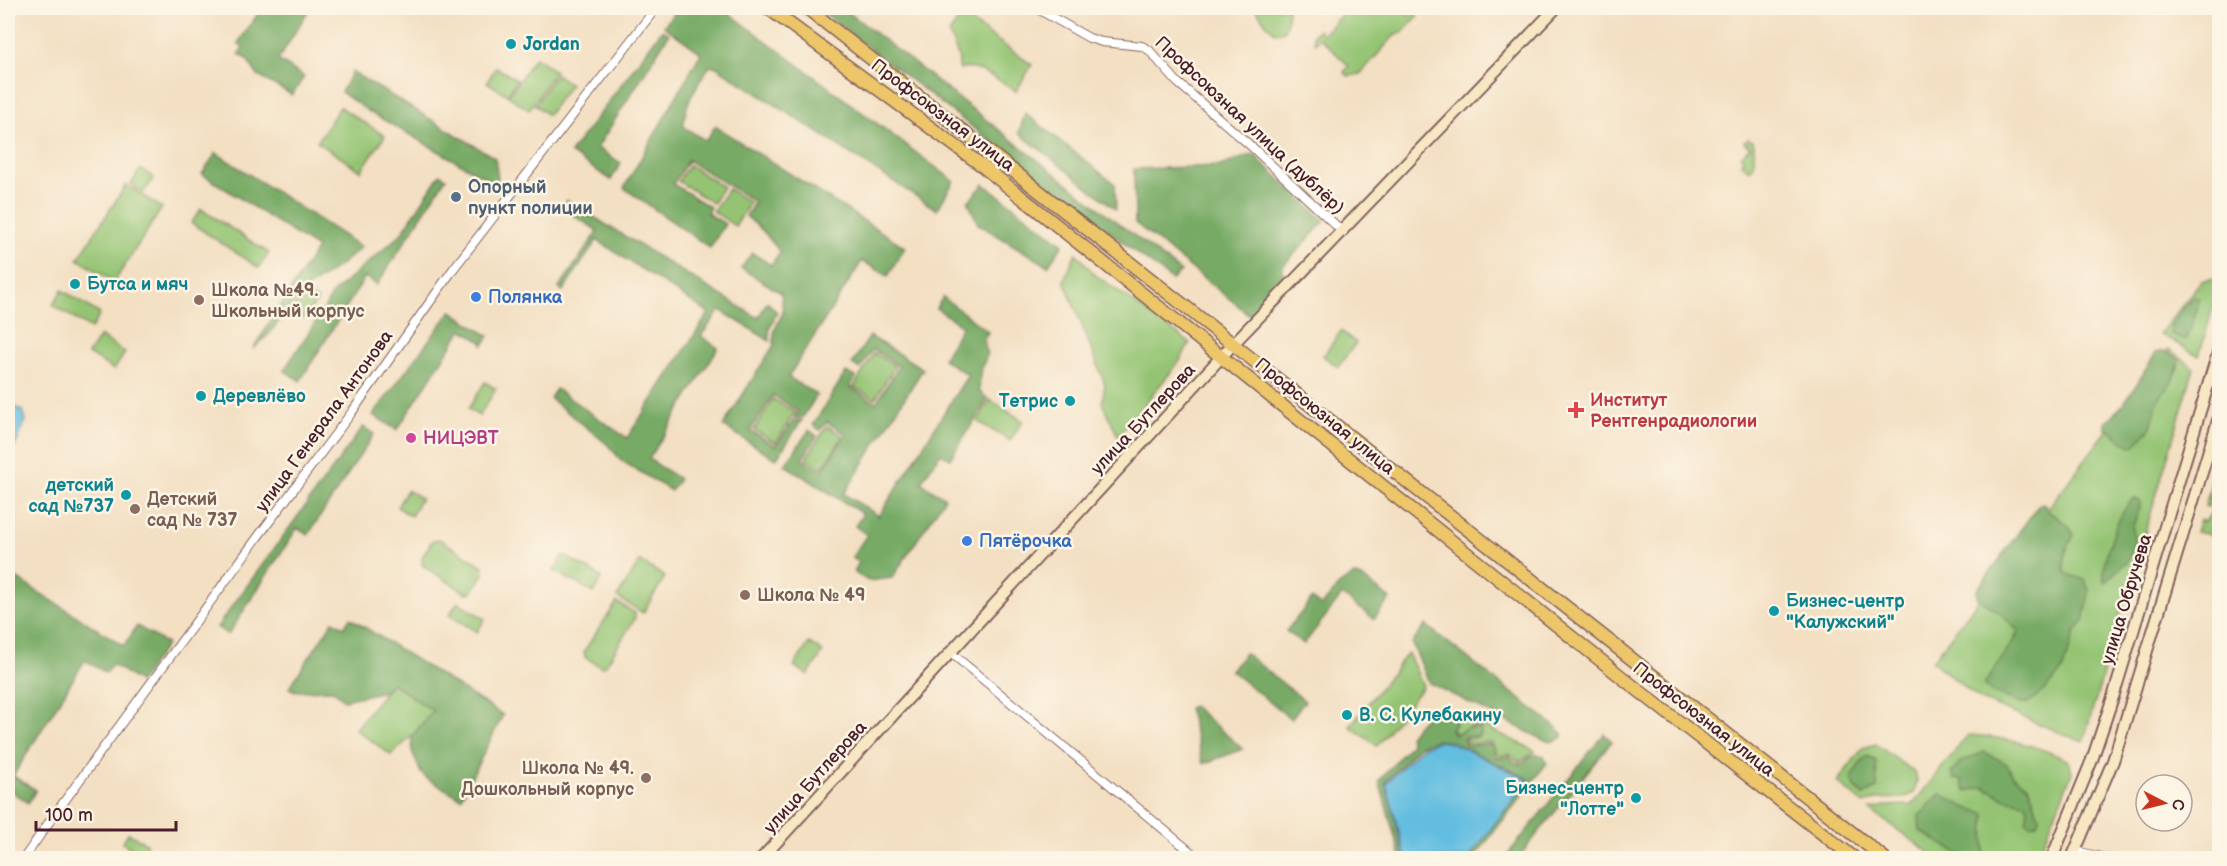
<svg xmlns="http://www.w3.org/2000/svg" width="2227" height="866" viewBox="0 0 2227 866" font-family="'Balsamiq Sans',sans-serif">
	<rect width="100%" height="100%" fill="#fcf5e5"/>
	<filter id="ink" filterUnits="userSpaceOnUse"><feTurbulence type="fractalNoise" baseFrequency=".0167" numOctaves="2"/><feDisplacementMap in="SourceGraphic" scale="12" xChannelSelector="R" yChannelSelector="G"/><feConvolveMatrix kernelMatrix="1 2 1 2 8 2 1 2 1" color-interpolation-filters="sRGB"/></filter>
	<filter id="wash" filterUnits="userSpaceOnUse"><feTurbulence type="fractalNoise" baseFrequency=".008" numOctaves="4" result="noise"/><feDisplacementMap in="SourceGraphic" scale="24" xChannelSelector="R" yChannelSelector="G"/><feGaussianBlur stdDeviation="1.35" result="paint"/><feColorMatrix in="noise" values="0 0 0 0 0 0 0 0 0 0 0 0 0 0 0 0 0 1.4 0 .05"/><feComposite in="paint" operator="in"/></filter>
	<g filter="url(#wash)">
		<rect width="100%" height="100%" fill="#f3dfc2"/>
		<path fill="#94c473" stroke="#6f724f" stroke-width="1.5" d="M 1255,8 L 1288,8 L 1287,23 L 1284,31 L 1276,33 L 1267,25 Z
			M 1348,8 L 1401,8 L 1409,16 L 1414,12 L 1418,16 L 1402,33 L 1395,35 L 1360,74 L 1348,76 L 1344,72 L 1349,66 L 1320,38 L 1315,43 L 1313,35 L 1318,30 L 1323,34 Z
			M 962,15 L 1032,65 L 1016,91 C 1000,82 979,64 960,69 L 958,67 L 959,59 L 949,33 Z
			M 535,57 L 555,71 L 529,110 L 508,96 Z
			M 496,67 L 517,80 L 507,95 L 487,82 Z
			M 556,74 L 570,84 L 548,115 L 535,105 Z
			M 340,107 L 385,136 L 361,171 L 317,142 Z
			M 1748,139 L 1753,141 C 1755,145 1754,158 1754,164 L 1749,170 L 1741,163 L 1744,160 L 1741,156 L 1750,147 L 1744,141 Z
			M 689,165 L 723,187 L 713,203 L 678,181 Z
			M 141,169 L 154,178 L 143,193 L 131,184 Z
			M 126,185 L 162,208 L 114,282 L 78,259 Z
			M 728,189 L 750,203 L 735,226 L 713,211 Z
			M 201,209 L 269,253 L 259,268 L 191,223 Z
			M 1076,253 L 1094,274 L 1190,343 L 1179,362 L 1118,436 L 1102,403 L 1105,384 L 1064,280 Z
			M 2212,279 L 2219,279 L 2219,287 L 2199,356 L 2160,334 L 2201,281 Z
			M 62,290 L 100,314 L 91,329 L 53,305 Z
			M 307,291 L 318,300 L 303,319 L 292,310 Z
			M 1341,331 L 1356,343 L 1338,367 L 1323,356 Z
			M 100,336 L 125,353 L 114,370 L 88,354 Z
			M 2169,349 L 2194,368 L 2083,742 L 1981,700 L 1932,661 Z
			M 874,353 L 895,366 L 875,399 L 854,387 Z
			M 485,382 L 496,389 L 479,416 L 468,409 Z
			M 773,399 L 795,412 L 776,443 L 754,430 Z
			M 990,400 L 1023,421 L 1010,441 L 977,421 Z
			M 827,426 L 843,436 L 822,468 L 806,458 Z
			M 2216,467 L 2219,469 L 2219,494 L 2208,507 L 2205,506 Z
			M 407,490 L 421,498 L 411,516 L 397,507 Z
			M 2219,501 L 2219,512 L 2214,520 L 2219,524 L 2219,531 L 2216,536 L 2196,532 L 2200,520 L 2205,522 Z
			M 439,539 L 483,566 L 484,574 L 472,592 L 466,593 L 422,565 L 422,557 L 432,541 Z
			M 563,555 L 602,577 L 594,593 L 554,571 Z
			M 640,561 L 665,577 L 643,613 L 617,597 Z
			M 458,602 L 485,619 L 477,632 L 449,615 Z
			M 617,602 L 635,613 L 635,618 L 606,665 L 601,667 L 585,657 L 584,651 Z
			M 809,643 L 823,652 L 808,675 L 794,666 Z
			M 1408,653 L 1423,686 L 1377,746 L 1350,726 Z
			M 392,683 L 433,711 L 412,736 L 391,755 L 355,729 Z
			M 1460,715 L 1534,750 L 1535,752 L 1519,762 L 1510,754 L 1498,756 L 1492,743 C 1483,740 1475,746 1466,743 L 1466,739 L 1478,737 L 1481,734 L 1481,728 C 1470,723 1465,732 1455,734 L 1452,729 Z
			M 1968,735 C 2002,737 2038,745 2069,761 L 2072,773 L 2037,858 L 1937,858 L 1870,810 L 1885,806 L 1912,805 Z
			M 1876,744 L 1915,773 L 1917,781 L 1914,793 L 1903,798 L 1877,799 L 1864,804 L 1837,782 L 1863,748 Z
			M 128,833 L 147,844 L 140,854 L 122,843 Z"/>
		<path fill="#77aa65" stroke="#606448" stroke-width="1.5" d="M 262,8 L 310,8 L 278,60 L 304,77 L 292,95 L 258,76 L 246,58 L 239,54 L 243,47 L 238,43 Z
			M 678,8 L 722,8 L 954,181 L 937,210 L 715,66 L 709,67 C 696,87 684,103 684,127 L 706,141 L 715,126 L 905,247 L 888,276 L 862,261 L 788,377 L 817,395 L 803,417 L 794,418 L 798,411 L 773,395 L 750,431 L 776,446 L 793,421 L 802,420 L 776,459 L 723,426 L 774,345 L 774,331 L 783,312 L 781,293 L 741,268 L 752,253 L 771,265 L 780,252 L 763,231 L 746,216 L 755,202 L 688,160 L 673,184 L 710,207 L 707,213 L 725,224 L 710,248 L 624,188 L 701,53 L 664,26 Z
			M 817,8 L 843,8 L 1181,272 L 1172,280 Z
			M 662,30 L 669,34 L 597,148 L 621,163 L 611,180 L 570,153 Z
			M 352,72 L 495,158 L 498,179 L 496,184 L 368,111 L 341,92 Z
			M 1025,113 L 1115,184 L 1116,209 L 1019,133 Z
			M 216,153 L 361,247 L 341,265 L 303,291 L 270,333 L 253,349 L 317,248 L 202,174 Z
			M 1253,154 L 1325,221 L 1283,266 L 1283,285 L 1251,316 L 1135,223 L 1134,169 L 1220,166 Z
			M 440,174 L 446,178 L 377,285 L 365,277 L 300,381 L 284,370 L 325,308 L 331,295 L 402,233 Z
			M 984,184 L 1063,244 L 1048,266 L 978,224 L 968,202 Z
			M 566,200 L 758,318 L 767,302 L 777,312 L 769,330 L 770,341 L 720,310 L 701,336 L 718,348 L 649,459 L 679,479 L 671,491 L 622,461 L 607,444 L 550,398 L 556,389 L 627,438 L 709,313 L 597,240 L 563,291 L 559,288 L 598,231 L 568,212 L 564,205 Z
			M 2193,296 L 2200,299 L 2187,339 L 2179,339 L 2171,334 L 2171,325 Z
			M 943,297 L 988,332 L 984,339 L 987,356 L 981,369 L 979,391 L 988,399 L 950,459 L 941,453 L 921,482 L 945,498 L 892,578 L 868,581 L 854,572 L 859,562 L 852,557 L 867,535 L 855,526 L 863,514 L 785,465 L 809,430 L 817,436 L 802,459 L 822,471 L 846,434 L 827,422 L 820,430 L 813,425 L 846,372 L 856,377 L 850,387 L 876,403 L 899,366 L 873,349 L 860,369 L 852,364 L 870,336 L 923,369 L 844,494 L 879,516 L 968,375 L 943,359 L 962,326 L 936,308 Z
			M 451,311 L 489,336 L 483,345 L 482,342 L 462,329 L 397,430 L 373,415 Z
			M 2165,351 L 2180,360 L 2174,378 L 2158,400 L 2151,427 L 2134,447 C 2120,444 2118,433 2106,429 L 2105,422 C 2125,408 2142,374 2156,353 Z
			M 363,427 L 374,434 L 308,535 L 297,528 L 228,635 L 217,627 Z
			M 2134,498 L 2140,501 L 2140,507 L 2133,526 L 2134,546 L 2127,563 C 2116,567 2114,578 2104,583 C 2101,562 2118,512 2134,498 Z
			M 2042,503 L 2046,505 L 2048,511 L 2068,525 L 2074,535 L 2066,551 L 2064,569 L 2067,574 L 2085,580 L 2089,591 L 2084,621 L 2076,631 L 2062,671 L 2046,689 L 2028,703 L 2022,703 L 1993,693 L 1984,685 L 2019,632 L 2001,614 L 1977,597 L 1977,590 L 2037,507 Z
			M 8,573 L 124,646 L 137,626 L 167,644 L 139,682 L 112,664 L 106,673 L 85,660 L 13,776 L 36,790 L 28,803 L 11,791 C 6,768 6,744 11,721 L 8,716 Z
			M 1354,575 L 1364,579 L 1390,599 L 1374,619 L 1342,595 L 1304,644 L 1286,631 L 1312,599 L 1322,606 L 1340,584 Z
			M 350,618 L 503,715 L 461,798 L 429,780 L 421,773 L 412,751 L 412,736 L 433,711 L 392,683 L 385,691 L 344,700 L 333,690 L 295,691 L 289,688 L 333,621 L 344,627 Z
			M 1426,625 L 1563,733 L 1563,737 L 1551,742 L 1540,738 L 1429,683 L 1412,643 Z
			M 1245,653 L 1305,701 L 1291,719 L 1231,671 Z
			M 1193,706 L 1243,749 L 1203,764 L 1188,708 Z
			M 1441,707 L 1458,714 L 1451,730 L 1455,735 L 1467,728 L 1480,728 L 1480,733 L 1477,736 L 1464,737 L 1465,745 C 1475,748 1482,742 1492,745 L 1496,758 L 1510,756 L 1515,763 L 1521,764 C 1530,757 1532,753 1544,756 L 1547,763 L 1474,858 L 1469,858 L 1529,779 L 1452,742 L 1436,740 L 1419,746 L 1385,782 L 1405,858 L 1401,858 L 1379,781 L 1411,744 L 1409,736 C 1416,726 1428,710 1441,707 Z
			M 1604,734 L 1612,741 L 1518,858 L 1505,858 Z
			M 1984,752 L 2007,764 L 2013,775 L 2029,786 L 2039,817 L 2037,823 L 2032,825 L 2026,821 L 2028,809 L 2025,803 L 2006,799 L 1984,787 L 1965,791 L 1962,780 L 1954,779 L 1952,772 L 1960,762 Z
			M 1868,756 L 1876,761 L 1877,788 L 1863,795 L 1855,787 L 1851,778 L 1859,765 Z
			M 1940,794 L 1967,808 L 1985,813 L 1984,858 L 1966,858 L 1920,831 L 1919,816 Z"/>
		<path fill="#62bde0" stroke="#566e86" stroke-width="1.5" d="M 8,404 L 23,411 L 26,420 L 17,442 L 8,457 Z
			M 1437,741 L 1453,743 L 1528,780 L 1469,858 L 1406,858 L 1386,783 L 1421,748 Z"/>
	</g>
	<g filter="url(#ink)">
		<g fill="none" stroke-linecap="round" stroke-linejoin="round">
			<g stroke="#856260" stroke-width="10">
				<path id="street" d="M 1036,8 L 1089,38 L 1102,42 L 1142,46 L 1149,50 L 1177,82 L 1252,147 L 1343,232
					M 950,652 L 1198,858
					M 2076,851 L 2105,858
					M 24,858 L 52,818 L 260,534 L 352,412 L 454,268 L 656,8"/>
			</g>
			<g stroke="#856260" stroke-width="14">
				<path id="secondary" d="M 762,858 L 1234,343 L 1556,8
					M 2052,858 L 2092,760 L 2114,694 L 2220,346
					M 2072,858 L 2113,761 L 2220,414"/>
			</g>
			<g stroke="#856260" stroke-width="15">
				<path id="primary" d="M 768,8 L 980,164 L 1629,683 L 1854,858
					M 807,8 L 1884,858"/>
			</g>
			<use href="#street" stroke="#fff" stroke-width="8"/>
			<use href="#secondary" stroke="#f7e8c3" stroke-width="10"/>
			<use href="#primary" stroke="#ecc669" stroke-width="12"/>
		</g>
	</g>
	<g fill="#0f9aa8" stroke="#fcf5e5" stroke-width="2">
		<circle cx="511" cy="44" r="6"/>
		<circle cx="75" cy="284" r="6"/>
		<circle cx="201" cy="396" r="6"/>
		<circle cx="1070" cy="401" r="6"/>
		<circle cx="126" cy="495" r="6"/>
		<circle cx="1774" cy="611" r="6"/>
		<circle cx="1347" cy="715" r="6"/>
		<circle cx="1636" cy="798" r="6"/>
	</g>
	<circle fill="#5c6f8a" stroke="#fcf5e5" stroke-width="2" cx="456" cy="197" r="6"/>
	<g fill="#3f7fe0" stroke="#fcf5e5" stroke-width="2">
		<circle cx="476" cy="297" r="6"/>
		<circle cx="967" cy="541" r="6"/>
	</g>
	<g fill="#8d6e63" stroke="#fcf5e5" stroke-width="2">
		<circle cx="199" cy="300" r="6"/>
		<circle cx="135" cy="509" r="6"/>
		<circle cx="745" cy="595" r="6"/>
		<circle cx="646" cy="778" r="6"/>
	</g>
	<path fill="#e0444e" stroke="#fcf5e5" stroke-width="2" d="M1573 401h6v6h6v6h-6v6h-6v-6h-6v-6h6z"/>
	<circle fill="#d1479c" stroke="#fcf5e5" stroke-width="2" cx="411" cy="438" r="6"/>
	<g text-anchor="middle" stroke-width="5" stroke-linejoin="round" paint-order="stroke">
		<g font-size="18" font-weight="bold" fill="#0d838f" stroke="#fcf5e5" text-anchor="start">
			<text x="523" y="50">Jordan</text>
			<text x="87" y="290">Бутса и мяч</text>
			<text x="213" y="402">Деревлёво</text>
			<text x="1058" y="407" text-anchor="end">Тетрис</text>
			<text x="114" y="491" text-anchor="end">детский<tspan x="114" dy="21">сад №737</tspan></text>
			<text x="1786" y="607">Бизнес-центр<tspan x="1786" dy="21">"Калужский"</tspan></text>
			<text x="1359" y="721">В. С. Кулебакину</text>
			<text x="1624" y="794" text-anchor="end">Бизнес-центр<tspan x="1624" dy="21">"Лотте"</tspan></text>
		</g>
		<g font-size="18" fill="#4a1f2b" stroke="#fcf5e5">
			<text transform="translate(943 115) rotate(37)" y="6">Профсоюзная улица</text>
			<text transform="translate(1250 125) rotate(43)" y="6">Профсоюзная улица (дублёр)</text>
			<text transform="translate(1325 416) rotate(39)" y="6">Профсоюзная улица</text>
			<text transform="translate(1143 419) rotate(-47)" y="6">улица Бутлерова</text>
			<text transform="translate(324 421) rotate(-54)" y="6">улица Генерала Антонова</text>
			<text transform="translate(2126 599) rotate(-73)" y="6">улица Обручева</text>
			<text transform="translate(1704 719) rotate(38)" y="6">Профсоюзная улица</text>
			<text transform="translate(815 777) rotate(-48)" y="6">улица Бутлерова</text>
		</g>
		<g font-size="18" font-weight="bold" fill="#4e5e75" stroke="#fcf5e5" text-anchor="start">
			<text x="468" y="193">Опорный<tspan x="468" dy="21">пункт полиции</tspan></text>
		</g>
		<g font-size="18" font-weight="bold" fill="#785e54" stroke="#fcf5e5" text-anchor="start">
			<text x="211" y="296">Школа №49.<tspan x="211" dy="21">Школьный корпус</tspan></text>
			<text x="147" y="505">Детский<tspan x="147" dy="21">сад № 737</tspan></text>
			<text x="757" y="601">Школа № 49</text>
			<text x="634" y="774" text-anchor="end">Школа № 49.<tspan x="634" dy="21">Дошкольный корпус</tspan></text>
		</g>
		<g font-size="18" font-weight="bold" fill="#366cbe" stroke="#fcf5e5" text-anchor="start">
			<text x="488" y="303">Полянка</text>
			<text x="979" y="547">Пятёрочка</text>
		</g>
		<g font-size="18" font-weight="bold" fill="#be3a42" stroke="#fcf5e5" text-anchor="start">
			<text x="1590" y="406">Институт<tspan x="1590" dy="21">Рентгенрадиологии</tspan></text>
		</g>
		<g font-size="18" font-weight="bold" fill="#b23c85" stroke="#fcf5e5" text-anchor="start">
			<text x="423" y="444">НИЦЭВТ</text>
		</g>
	</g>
	<rect width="2227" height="866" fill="none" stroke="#fcf5e5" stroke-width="30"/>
	<g transform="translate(2164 803) rotate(97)"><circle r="28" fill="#fcf5e5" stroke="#b59f9b" stroke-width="1.5"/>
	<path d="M0-4.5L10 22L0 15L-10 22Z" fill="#c8321e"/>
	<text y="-9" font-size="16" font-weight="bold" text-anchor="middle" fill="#4a1f2b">С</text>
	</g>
	<path d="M36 821v9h140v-9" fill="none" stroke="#4a1f2b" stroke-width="3"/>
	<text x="45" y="821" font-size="18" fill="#4a1f2b" stroke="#fcf5e5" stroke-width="4.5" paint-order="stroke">100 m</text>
</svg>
